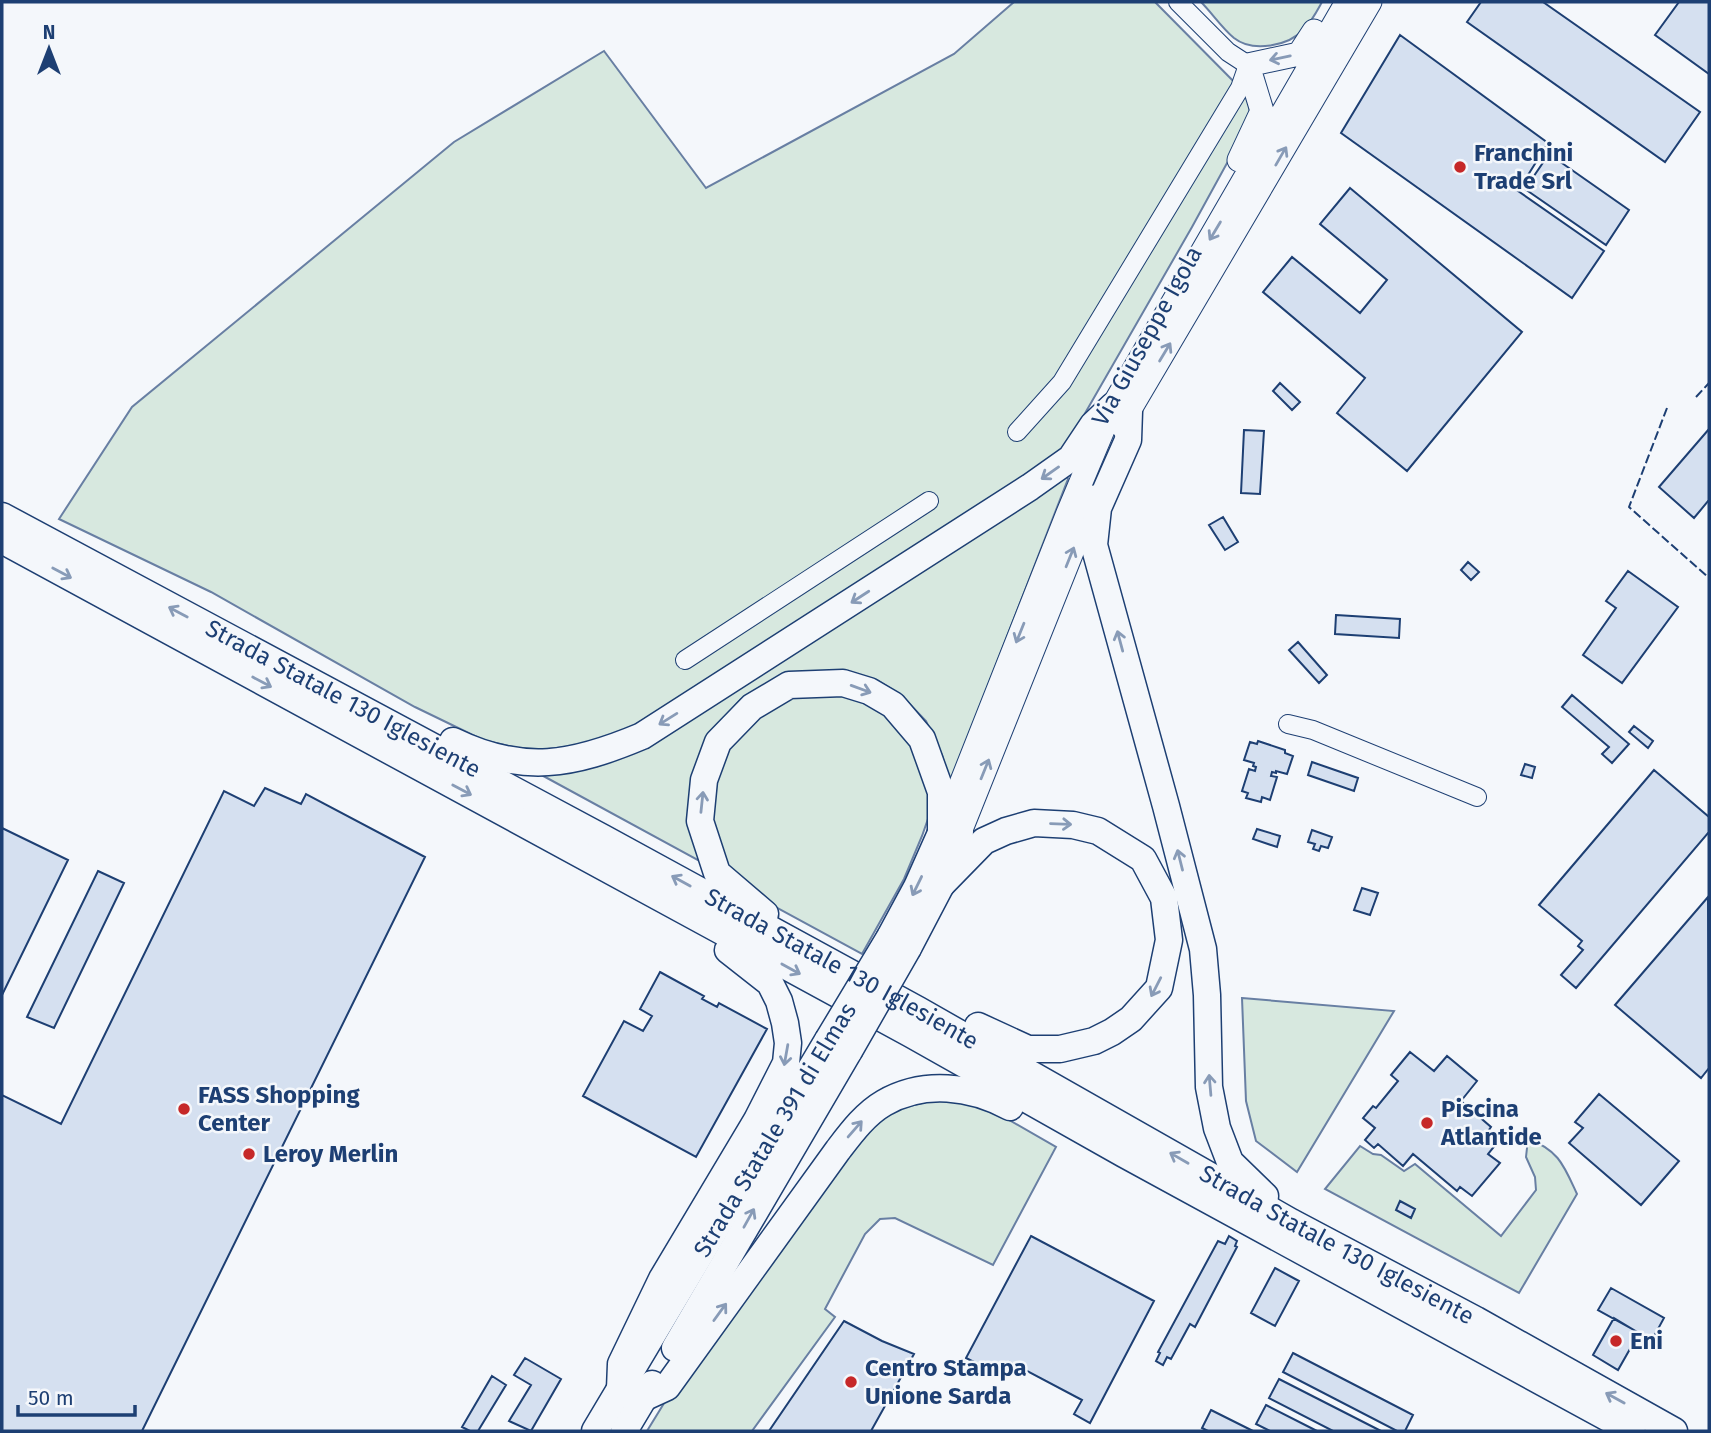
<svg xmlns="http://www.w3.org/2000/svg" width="1711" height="1433" viewBox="0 0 1711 1433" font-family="'Fira Sans',sans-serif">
	<rect width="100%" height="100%" fill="#f4f7fb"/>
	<path fill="#d7e8df" stroke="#687fa3" stroke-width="2" d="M 1014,2 L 1155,2 L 1250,98 L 1249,123 L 1192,227 L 1076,429 L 1059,455 L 672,706 L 600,743 L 530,751 L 483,740 L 415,707 L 211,592 L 59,519 L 132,407 L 454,142 L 604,51 L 706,188 L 954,54 Z
		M 1201,2 L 1322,2 C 1317,11 1312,21 1304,29 C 1289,46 1253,53 1234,38 C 1222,28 1212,13 1201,2 Z
		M 1066,473 L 1068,479 L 950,784 L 942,755 L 926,721 L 901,695 L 877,680 L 841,671 L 772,682 L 741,699 L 723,719 L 705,864 L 536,772 L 554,772 Z
		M 842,690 L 896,719 L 927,771 L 929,816 L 922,836 L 904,879 L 862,954 L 759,898 L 733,875 L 720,856 L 707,807 L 711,782 L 737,732 L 783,697 Z
		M 1242,998 L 1394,1011 L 1297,1172 L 1256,1141 L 1246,1101 Z
		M 942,1098 L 985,1106 L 1056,1147 L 993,1265 L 895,1218 L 880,1219 L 865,1234 L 825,1309 L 835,1317 L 752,1431 L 647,1431 L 666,1400 L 863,1134 L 894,1110 Z
		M 1528,1139 C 1559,1150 1564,1166 1577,1194 L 1519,1293 L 1325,1189 L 1360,1146 L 1373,1154 L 1381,1155 L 1404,1171 L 1415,1164 L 1501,1236 L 1536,1190 L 1535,1177 L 1526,1157 Z"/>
	<path fill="#d5e0f0" stroke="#1d3f73" stroke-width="2" d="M 1481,2 L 1543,2 L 1700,112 L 1665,162 L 1467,22 Z
		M 1679,2 L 1709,2 L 1709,74 L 1655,35 Z
		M 1400,35 L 1548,143 L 1518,191 L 1604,251 L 1572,298 L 1341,133 Z
		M 1549,154 L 1629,210 L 1606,245 L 1525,189 Z
		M 1350,188 L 1522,332 L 1407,471 L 1337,413 L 1365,378 L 1263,292 L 1292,257 L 1360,313 L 1387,280 L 1320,224 Z
		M 1280,383 L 1300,402 L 1292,410 L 1273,391 Z
		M 1709,429 L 1709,500 L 1694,518 L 1659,487 Z
		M 1244,430 L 1264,431 L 1260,494 L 1241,493 Z
		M 1223,517 L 1238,542 L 1225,550 L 1209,525 Z
		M 1468,562 L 1479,572 L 1471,580 L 1461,570 Z
		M 1628,571 L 1678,607 L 1622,683 L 1583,655 L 1616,608 L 1606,601 Z
		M 1336,615 L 1400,619 L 1399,638 L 1335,634 Z
		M 1298,642 L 1327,675 L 1319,683 L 1289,650 Z
		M 1572,695 L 1629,744 L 1612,763 L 1602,754 L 1609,747 L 1562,707 Z
		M 1634,726 L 1653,741 L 1648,748 L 1629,732 Z
		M 1258,741 L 1285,750 L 1285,753 L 1293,756 L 1287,774 L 1276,771 L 1276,773 L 1272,772 L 1271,776 L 1277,777 L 1270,800 L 1262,797 L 1261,802 L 1246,798 L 1248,793 L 1242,791 L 1249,769 L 1255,771 L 1256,767 L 1253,766 L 1254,763 L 1244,760 L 1250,742 L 1257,744 Z
		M 1312,762 L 1358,778 L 1354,791 L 1308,775 Z
		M 1525,764 L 1535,767 L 1532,778 L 1521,775 Z
		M 1654,770 L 1709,817 L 1709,832 L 1576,988 L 1561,975 L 1583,950 L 1578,946 L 1582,941 L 1539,905 Z
		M 265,788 L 301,804 L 306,794 L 425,857 L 142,1431 L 2,1431 L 2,1095 L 61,1124 L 224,791 L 254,806 Z
		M 2,828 L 68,860 L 2,995 Z
		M 1257,829 L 1280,836 L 1277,847 L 1253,839 Z
		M 1312,830 L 1332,837 L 1328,848 L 1321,846 L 1319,851 L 1313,849 L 1315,844 L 1308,842 Z
		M 98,871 L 124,883 L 54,1028 L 27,1017 Z
		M 1362,888 L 1378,893 L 1370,915 L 1354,910 Z
		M 1708,897 L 1709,1068 L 1701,1078 L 1615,1005 Z
		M 660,972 L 704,996 L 702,999 L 717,1007 L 719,1003 L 767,1029 L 696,1157 L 583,1096 L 624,1021 L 643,1031 L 652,1016 L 640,1009 Z
		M 1410,1052 L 1434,1071 L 1447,1056 L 1477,1081 L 1461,1101 L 1491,1127 L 1486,1134 L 1497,1143 L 1488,1154 L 1500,1163 L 1472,1196 L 1460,1187 L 1457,1191 L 1413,1154 L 1403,1166 L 1378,1144 L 1374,1148 L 1365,1140 L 1375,1128 L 1363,1118 L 1373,1106 L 1376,1108 L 1398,1081 L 1391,1075 Z
		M 1599,1094 L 1679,1161 L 1641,1205 L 1569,1143 L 1583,1128 L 1575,1122 Z
		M 1400,1201 L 1415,1209 L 1411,1218 L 1396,1210 Z
		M 1031,1236 L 1154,1301 L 1090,1423 L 1074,1414 L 1082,1400 L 1010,1362 L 1002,1376 L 966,1358 Z
		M 1229,1236 L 1237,1241 L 1235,1246 L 1237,1247 L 1195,1327 L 1190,1324 L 1171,1359 L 1167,1357 L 1163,1365 L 1156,1361 L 1160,1353 L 1158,1352 L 1218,1241 L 1225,1244 Z
		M 1275,1268 L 1299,1281 L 1275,1326 L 1251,1313 Z
		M 1611,1288 L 1664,1318 L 1652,1340 L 1598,1310 Z
		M 1614,1318 L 1639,1333 L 1618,1370 L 1593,1355 Z
		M 844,1321 L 882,1341 L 914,1354 L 871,1431 L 769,1431 Z
		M 1293,1353 L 1413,1415 L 1405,1431 L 1397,1431 L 1283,1372 Z
		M 525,1358 L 561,1379 L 531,1431 L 509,1421 L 531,1385 L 514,1375 Z
		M 492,1376 L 506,1385 L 478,1431 L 470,1431 L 462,1427 Z
		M 1279,1379 L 1381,1431 L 1333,1431 L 1269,1398 Z
		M 1266,1405 L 1317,1431 L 1270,1431 L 1256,1424 Z
		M 1211,1410 L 1253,1431 L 1208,1431 L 1202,1428 Z"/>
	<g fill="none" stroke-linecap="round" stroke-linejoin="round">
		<g stroke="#1d3f73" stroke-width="20">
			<path id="minor" d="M 1017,432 L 1062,382 L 1240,88 L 1248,65 L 1228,52 L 1178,2
				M 685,660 L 929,501
				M 1288,724 L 1313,730 L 1477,797"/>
		</g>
		<g stroke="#1d3f73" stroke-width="25">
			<path id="major" d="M 1239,160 L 1262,111 L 1248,65 L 1299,54 L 1314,31
				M 1123,427 L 1129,411 L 1370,2
				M 945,824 L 1068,513 L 1113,406 L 1347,2
				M 960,832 L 1094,497"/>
		</g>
		<g stroke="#1d3f73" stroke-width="29">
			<g id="highway">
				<path d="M 1129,411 L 1128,440 L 1098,508 L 1094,545 L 1166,806 L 1203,949 L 1207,995 L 1209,1087 L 1217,1128 L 1230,1162 L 1265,1196"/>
				<path id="s1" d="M 2,516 L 603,838 L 918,1010 L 1291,1222 L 1476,1320 L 1674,1431"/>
				<path d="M 2,540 L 911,1034 L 1124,1154 L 1632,1431"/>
				<path d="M 453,741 C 523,775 573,765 642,736 L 1030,487 L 1071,458 L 1093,425 L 1113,406"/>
				<path d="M 941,885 L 984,841 L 1006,831 L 1034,823 L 1073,825 L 1098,831 L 1143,859 L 1164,898 L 1169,940 L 1159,988 L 1131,1019 L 1112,1032 L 1094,1041 L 1060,1049 L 1028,1049 L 978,1026"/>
				<path d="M 765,914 L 717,873 L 700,821 L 704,780 L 718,742 L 752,707 L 789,685 L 843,683 L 869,691 L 893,705 L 922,739 L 941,792 L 941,833"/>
				<path d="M 890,937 L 917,887 L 945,824"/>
				<path d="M 908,948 L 941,885 L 960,832"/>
				<path d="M 675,1348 L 849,1051"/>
				<path d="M 620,1389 L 621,1364 L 662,1279 L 757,1120 L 786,1063 L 788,1043 L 785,1023 L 779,1001 L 770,983 L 728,950"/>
				<path d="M 643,1398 L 667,1387 L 838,1150 C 851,1133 865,1114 884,1103 C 924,1080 971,1086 1010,1107"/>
				<path d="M 595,1431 L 828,1040"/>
				<path d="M 624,1431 L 652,1384"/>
			</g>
		</g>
		<use href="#minor" stroke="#f4f7fb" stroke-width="18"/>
		<use href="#major" stroke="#f4f7fb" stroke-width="23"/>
		<use href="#highway" stroke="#f4f7fb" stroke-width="26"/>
		<g stroke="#1d3f73" stroke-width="29" stroke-linecap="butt">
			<path id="highway-bridge" d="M 828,1040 L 890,937
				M 849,1051 L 908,948"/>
		</g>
		<use href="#highway-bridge" stroke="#f4f7fb" stroke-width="26"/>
		<path stroke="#1d3f73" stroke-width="2" stroke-dasharray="9 3.5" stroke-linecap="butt" d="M 1696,397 L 1709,383
			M 1667,408 L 1629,507 L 1709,578
			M 1709,1357 L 1709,1360"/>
	</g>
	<defs><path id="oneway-shaft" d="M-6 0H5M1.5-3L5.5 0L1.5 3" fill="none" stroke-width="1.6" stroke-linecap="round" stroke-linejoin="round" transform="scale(1.75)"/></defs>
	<g stroke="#889bb7">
		<use href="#oneway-shaft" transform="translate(1280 58) rotate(168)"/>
		<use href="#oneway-shaft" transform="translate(1281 156) rotate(-60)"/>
		<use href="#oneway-shaft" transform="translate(1215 231) rotate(121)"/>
		<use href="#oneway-shaft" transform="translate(1165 352) rotate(-59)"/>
		<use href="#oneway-shaft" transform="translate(1050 473) rotate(145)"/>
		<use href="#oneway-shaft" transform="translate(1070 557) rotate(-68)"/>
		<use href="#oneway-shaft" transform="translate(62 573) rotate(28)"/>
		<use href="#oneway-shaft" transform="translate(860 597) rotate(147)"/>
		<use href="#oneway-shaft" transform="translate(178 612) rotate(-152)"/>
		<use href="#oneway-shaft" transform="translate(1020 633) rotate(112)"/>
		<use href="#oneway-shaft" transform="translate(1120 641) rotate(-105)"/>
		<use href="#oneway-shaft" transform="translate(262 682) rotate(28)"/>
		<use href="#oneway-shaft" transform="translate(861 689) rotate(20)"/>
		<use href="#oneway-shaft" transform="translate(668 719) rotate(148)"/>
		<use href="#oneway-shaft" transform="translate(985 769) rotate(-68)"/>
		<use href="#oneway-shaft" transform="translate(462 790) rotate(28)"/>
		<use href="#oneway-shaft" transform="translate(702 802) rotate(-84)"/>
		<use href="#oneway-shaft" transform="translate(1061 824) rotate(2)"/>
		<use href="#oneway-shaft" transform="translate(1180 860) rotate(-104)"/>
		<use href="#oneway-shaft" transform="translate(681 881) rotate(-151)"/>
		<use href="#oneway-shaft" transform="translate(917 886) rotate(116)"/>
		<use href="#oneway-shaft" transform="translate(791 969) rotate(29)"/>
		<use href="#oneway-shaft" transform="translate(1156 987) rotate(117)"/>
		<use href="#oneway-shaft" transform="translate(786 1055) rotate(100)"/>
		<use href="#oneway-shaft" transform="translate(1210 1085) rotate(-95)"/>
		<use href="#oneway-shaft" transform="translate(855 1129) rotate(-49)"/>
		<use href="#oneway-shaft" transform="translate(1179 1158) rotate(-150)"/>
		<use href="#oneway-shaft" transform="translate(749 1218) rotate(-61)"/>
		<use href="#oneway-shaft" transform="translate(720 1312) rotate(-54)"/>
		<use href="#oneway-shaft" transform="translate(1615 1398) rotate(-151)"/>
	</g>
	<g fill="#c62828" stroke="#f4f7fb" stroke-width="2.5">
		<circle cx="1460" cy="167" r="7"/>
		<circle cx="184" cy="1109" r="7"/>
		<circle cx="1427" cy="1123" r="7"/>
		<circle cx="249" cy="1154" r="7"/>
		<circle cx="1616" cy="1341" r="7"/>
		<circle cx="851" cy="1382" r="7"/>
	</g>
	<g text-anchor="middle" stroke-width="5" stroke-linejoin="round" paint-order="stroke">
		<g font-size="24" font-weight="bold" fill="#1d3f73" stroke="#f4f7fb" text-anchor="start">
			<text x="1474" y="161">Franchini<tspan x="1474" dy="28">Trade Srl</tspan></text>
			<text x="198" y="1103">FASS Shopping<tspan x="198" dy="28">Center</tspan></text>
			<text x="1441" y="1117">Piscina<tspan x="1441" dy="28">Atlantide</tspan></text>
			<text x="263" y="1162">Leroy Merlin</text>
			<text x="1630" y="1349">Eni</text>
			<text x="865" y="1376">Centro Stampa<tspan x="865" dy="28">Unione Sarda</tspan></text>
		</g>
		<g font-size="24" fill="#1d3f73" stroke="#f4f7fb">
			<text transform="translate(1147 336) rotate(-61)" y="8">Via Giuseppe Igola</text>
			<text dy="8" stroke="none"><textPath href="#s1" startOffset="387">Strada Statale 130 Iglesiente</textPath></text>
			<text dy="8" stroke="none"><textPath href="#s1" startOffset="954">Strada Statale 130 Iglesiente</textPath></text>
			<text transform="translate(775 1130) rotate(-59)" y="8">Strada Statale 391 di Elmas</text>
			<text dy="8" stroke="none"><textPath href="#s1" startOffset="1521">Strada Statale 130 Iglesiente</textPath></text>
		</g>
	</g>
	<rect width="1711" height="1433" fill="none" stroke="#1d3f73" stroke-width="7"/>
	<g transform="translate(49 49)" stroke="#f4f7fb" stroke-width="5" paint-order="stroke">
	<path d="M0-5L12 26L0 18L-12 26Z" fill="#1d3f73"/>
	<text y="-10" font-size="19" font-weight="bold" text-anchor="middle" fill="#1d3f73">N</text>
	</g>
	<path d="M18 1405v10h117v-10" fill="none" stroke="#1d3f73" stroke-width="3.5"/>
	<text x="28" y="1405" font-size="21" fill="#1d3f73" stroke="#f4f7fb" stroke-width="5" paint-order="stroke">50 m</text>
</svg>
